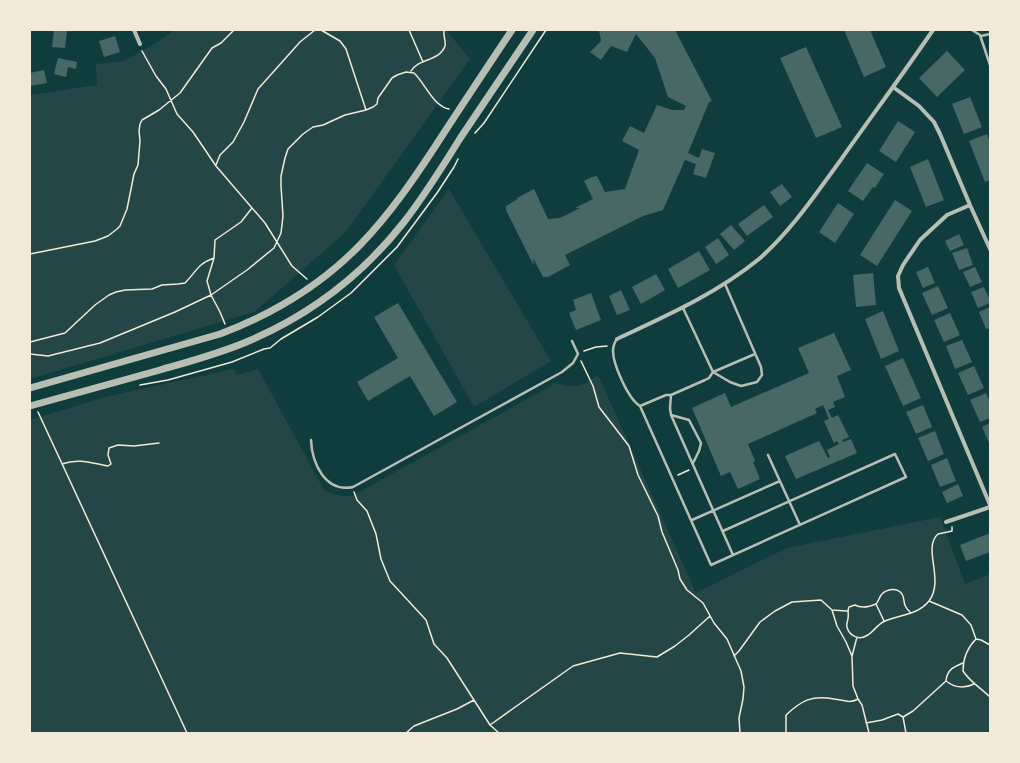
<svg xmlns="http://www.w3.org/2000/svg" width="1020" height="763" viewBox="0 0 1020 763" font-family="Rubik,sans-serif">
	<rect width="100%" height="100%" fill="#0f3d3e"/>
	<path fill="#244646" d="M 174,30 L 446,30 L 470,59 L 345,233 L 254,312 L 30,379 L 30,95 L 97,85 L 96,64 L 124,61 L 158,42 Z
		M 449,189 L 551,361 L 474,407 L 394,265 Z
		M 233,369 L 237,375 L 258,369 L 324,490 C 333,495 341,497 352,496 L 556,383 C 577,389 580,387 598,375 L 696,593 L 787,548 L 940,517 L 965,584 L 990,574 L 990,733 L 30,733 L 30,420 L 105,397 Z"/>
	<path fill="#486865" d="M 54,30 L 67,31 L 65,48 L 52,47 Z
		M 599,30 L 675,30 L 712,101 L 709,102 L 688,153 L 699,158 L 702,149 L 715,153 L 706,178 L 693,174 L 696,164 L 685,160 L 663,210 L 643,216 L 565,255 L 570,265 L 548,277 L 543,277 L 533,258 L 534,266 L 506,210 L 506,206 L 518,199 L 517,198 L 534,189 L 548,219 L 560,218 L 580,208 L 575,208 L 593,199 L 584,181 L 592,177 L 597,176 L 605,192 L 625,189 L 639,150 L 622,141 L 630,126 L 644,133 L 657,105 L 672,110 L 684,110 L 686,106 L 668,97 L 655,58 L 636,34 L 627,52 L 611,46 L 601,60 L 590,52 L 601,41 Z
		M 844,30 L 870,30 L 886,67 L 864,77 Z
		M 115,36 L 120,52 L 104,57 L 99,41 Z
		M 806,47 L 842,127 L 816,138 L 780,58 Z
		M 947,51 L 965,70 L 937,97 L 919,78 Z
		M 58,58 L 77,62 L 76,69 L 68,67 L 66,77 L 54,74 Z
		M 44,70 L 47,83 L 30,86 L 30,73 Z
		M 970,97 L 982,127 L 964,134 L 952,104 Z
		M 898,121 L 915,132 L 896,162 L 879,151 Z
		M 987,134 L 990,142 L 990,180 L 985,182 L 969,141 Z
		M 928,159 L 944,200 L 926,207 L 910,167 Z
		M 867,163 L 884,174 L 875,188 L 873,187 L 863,201 L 848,191 Z
		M 782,184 L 792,197 L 780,206 L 770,192 Z
		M 895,200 L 912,211 L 877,266 L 860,255 Z
		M 838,203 L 854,214 L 835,243 L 819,232 Z
		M 764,205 L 773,217 L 747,236 L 738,224 Z
		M 731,225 L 745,241 L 734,250 L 720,234 Z
		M 959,234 L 964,245 L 950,251 L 945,241 Z
		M 718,238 L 729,255 L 716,264 L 705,247 Z
		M 967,248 L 973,265 L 959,270 L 952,253 Z
		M 699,251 L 710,270 L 678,288 L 668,269 Z
		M 928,267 L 935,283 L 923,288 L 916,272 Z
		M 975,267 L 982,282 L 970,287 L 963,272 Z
		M 873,273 L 876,305 L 856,307 L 853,275 Z
		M 656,274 L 665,290 L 641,304 L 632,287 Z
		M 938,286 L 948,308 L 932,315 L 922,293 Z
		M 984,287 L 990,300 L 990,303 L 978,308 L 971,292 Z
		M 621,290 L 630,310 L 617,315 L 609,296 Z
		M 591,293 L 601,320 L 576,330 L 569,313 L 576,310 L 573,300 Z
		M 398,303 L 457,402 L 434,416 L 410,376 L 368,401 L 357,382 L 398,358 L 374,317 Z
		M 990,307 L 990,328 L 986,329 L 979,312 Z
		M 883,311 L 899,351 L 881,359 L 865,319 Z
		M 950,313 L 960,335 L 944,342 L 934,320 Z
		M 834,333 L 851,370 L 837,376 L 845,397 L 833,402 L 835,407 L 828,410 L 832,418 L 838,415 L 849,437 L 842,440 L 843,442 L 851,439 L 857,453 L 796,479 L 785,456 L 819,441 L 828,458 L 830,457 L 827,450 L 839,444 L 837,441 L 834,443 L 824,421 L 829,419 L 823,405 L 815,409 L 817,413 L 748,444 L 755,461 L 753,462 L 760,479 L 738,489 L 730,472 L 721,476 L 692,408 L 725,393 L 731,407 L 809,373 L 798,348 Z
		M 962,340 L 972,362 L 955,369 L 946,346 Z
		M 903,358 L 921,398 L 903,406 L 885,366 Z
		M 974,366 L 984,388 L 968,395 L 958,373 Z
		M 986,393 L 990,402 L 990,418 L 980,422 L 970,400 Z
		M 923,405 L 932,427 L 916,434 L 906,412 Z
		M 990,423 L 990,445 L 982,427 Z
		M 935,431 L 944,454 L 928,461 L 918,438 Z
		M 947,458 L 956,481 L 940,487 L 931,465 Z
		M 958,484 L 963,496 L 947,503 L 942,492 Z
		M 990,533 L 990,552 L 966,561 L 960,545 Z"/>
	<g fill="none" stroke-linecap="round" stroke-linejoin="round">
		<path stroke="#f1e9da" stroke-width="1.5" d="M 321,30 L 340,41 L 346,49 L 366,110
			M 409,30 L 423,62
			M 142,51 L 156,76 L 166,89 L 177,114 L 193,132 L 216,166 L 265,223 L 292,266 L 307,279
			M 411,71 C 417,59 440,61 445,46 C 446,41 443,35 444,30
			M 475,133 L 484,123 L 546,30
			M 216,165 L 220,155 L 233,142 L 244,122 L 258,89 L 300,42 L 315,30
			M 30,254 L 95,241 L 108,236 L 117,229 L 120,226 L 127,209 L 134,174 L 138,165 L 140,141 L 139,131 L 140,124 L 142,120 L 159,110 L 180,93 L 212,48 L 221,43 L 234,30
			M 225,324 L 220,312 L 211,295 L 207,281 L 214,258 L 215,240 L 241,222 L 252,208
			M 30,342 L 65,333 L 95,305 L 109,295 L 116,292 L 125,290 L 152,289 L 162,285 L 178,284 L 185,283 C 197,271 197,264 214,258
			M 584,351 L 596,347 L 607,346
			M 30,354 L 48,356 L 100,343 L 175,312 L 211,295 L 247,270 L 274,248 L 281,233 L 283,216 L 281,186 L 281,176 L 285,158 L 288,149 L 303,134 L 313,127 L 323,125 L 345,115 L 366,110 L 373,107 L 377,104 L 378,98 L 392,78 L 397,75 L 406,72 L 414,73 C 425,83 433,106 449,109
			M 581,361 L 593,386 L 599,407 L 629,446 L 638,475 L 658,516 L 662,532 L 678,570 L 680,579 L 687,590 L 703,603 L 714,623 L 727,639 L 741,671 L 744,687 L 743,699 L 739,718 L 740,733
			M 140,385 L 168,380 L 232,362 L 264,349 L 270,348 L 281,339 L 318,317 L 351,293 L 397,247 L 437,193 L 454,167 L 458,159
			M 38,412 L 187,733
			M 62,464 C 78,458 91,463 108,466 L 111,464 L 108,455 L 109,448 L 118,445 L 134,446 L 159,443
			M 678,475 L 689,470
			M 354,492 L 357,500 L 367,511 L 376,534 L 381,559 L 390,581 L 426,620 L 434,644 L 447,658 L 490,725 L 499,733
			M 929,601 L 962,615 L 971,625 L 976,639
			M 876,604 L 884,621
			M 832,610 L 847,611
			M 911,613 C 901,604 906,601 902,594 C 897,587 887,589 882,594 C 879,597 879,601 876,604 C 869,607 862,609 855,605 L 849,607 C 847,611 849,614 848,618 C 848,621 846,624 847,627 C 849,636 859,640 866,636 C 873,633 876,625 885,621 C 899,615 918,615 929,601 C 945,580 922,548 938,534 L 952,531 L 952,527
			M 976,639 C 967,648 963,658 963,671 C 970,682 981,688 990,697
			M 976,639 L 981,640 L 990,645
			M 734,656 L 739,651 L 760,622 L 775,611 L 792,602 L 821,600 L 832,610 L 837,626 L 846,642 L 852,656 L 853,686 L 858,699 L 862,705 L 869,733
			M 852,656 L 857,637
			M 946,681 C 955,688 964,689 974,684
			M 903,717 L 913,711 L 946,681 C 947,670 953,667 963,663
			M 866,723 L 882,720 L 898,714 L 903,717 L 906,733
			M 490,725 L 573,666 L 620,653 L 657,657 L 675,646 L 689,635 L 710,616
			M 406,733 L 414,726 L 457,709 L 474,700
			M 786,733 L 786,715 C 802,700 812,695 834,699 C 844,700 849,704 858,699"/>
		<path stroke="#b8beb3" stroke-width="2.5" d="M 972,30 L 980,35 L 990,65
			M 981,36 L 990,34
			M 683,308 L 713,372 L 730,382 L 741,386 L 757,382 L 762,375 L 761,367 L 725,284
			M 617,339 C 614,343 613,346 613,351 C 613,364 628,399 640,406 L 666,395 L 671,395 L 705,380 L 709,378 L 713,372 L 755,354
			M 671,395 L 670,408 L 671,415 L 733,555
			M 640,406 L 711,565 L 906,477 L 895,454 L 723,531
			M 671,415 L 689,420 L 701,443 L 699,451 L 693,463
			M 311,440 C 312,463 325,493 353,487 L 562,372 L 573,363 L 578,354 L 572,341
			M 768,455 L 800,525
			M 692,520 L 780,481"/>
		<path stroke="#b8beb3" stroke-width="4" d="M 134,30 L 140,44
			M 893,87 L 919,106 L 934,122 L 940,134 L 970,205 L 990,249
			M 970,205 L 947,215 L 920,240 L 903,265 L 898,276 L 899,288 L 990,505
			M 617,339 C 666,316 716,294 759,259 C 791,231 815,195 840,161 C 871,117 903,74 933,30
			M 946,522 L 990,507"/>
		<path stroke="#b8beb3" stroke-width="7" d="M 30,388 L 220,334 C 273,314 321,285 360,245 C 391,213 416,176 440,139 C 464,102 488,66 512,30
			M 30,406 C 73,394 117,382 160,370 C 191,361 222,353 251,340 C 311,314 364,273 404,222 C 425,195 443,166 461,137 C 485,101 509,66 533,30"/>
	</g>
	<rect width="1020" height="763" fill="none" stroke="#f1e9da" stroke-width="62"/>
</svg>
